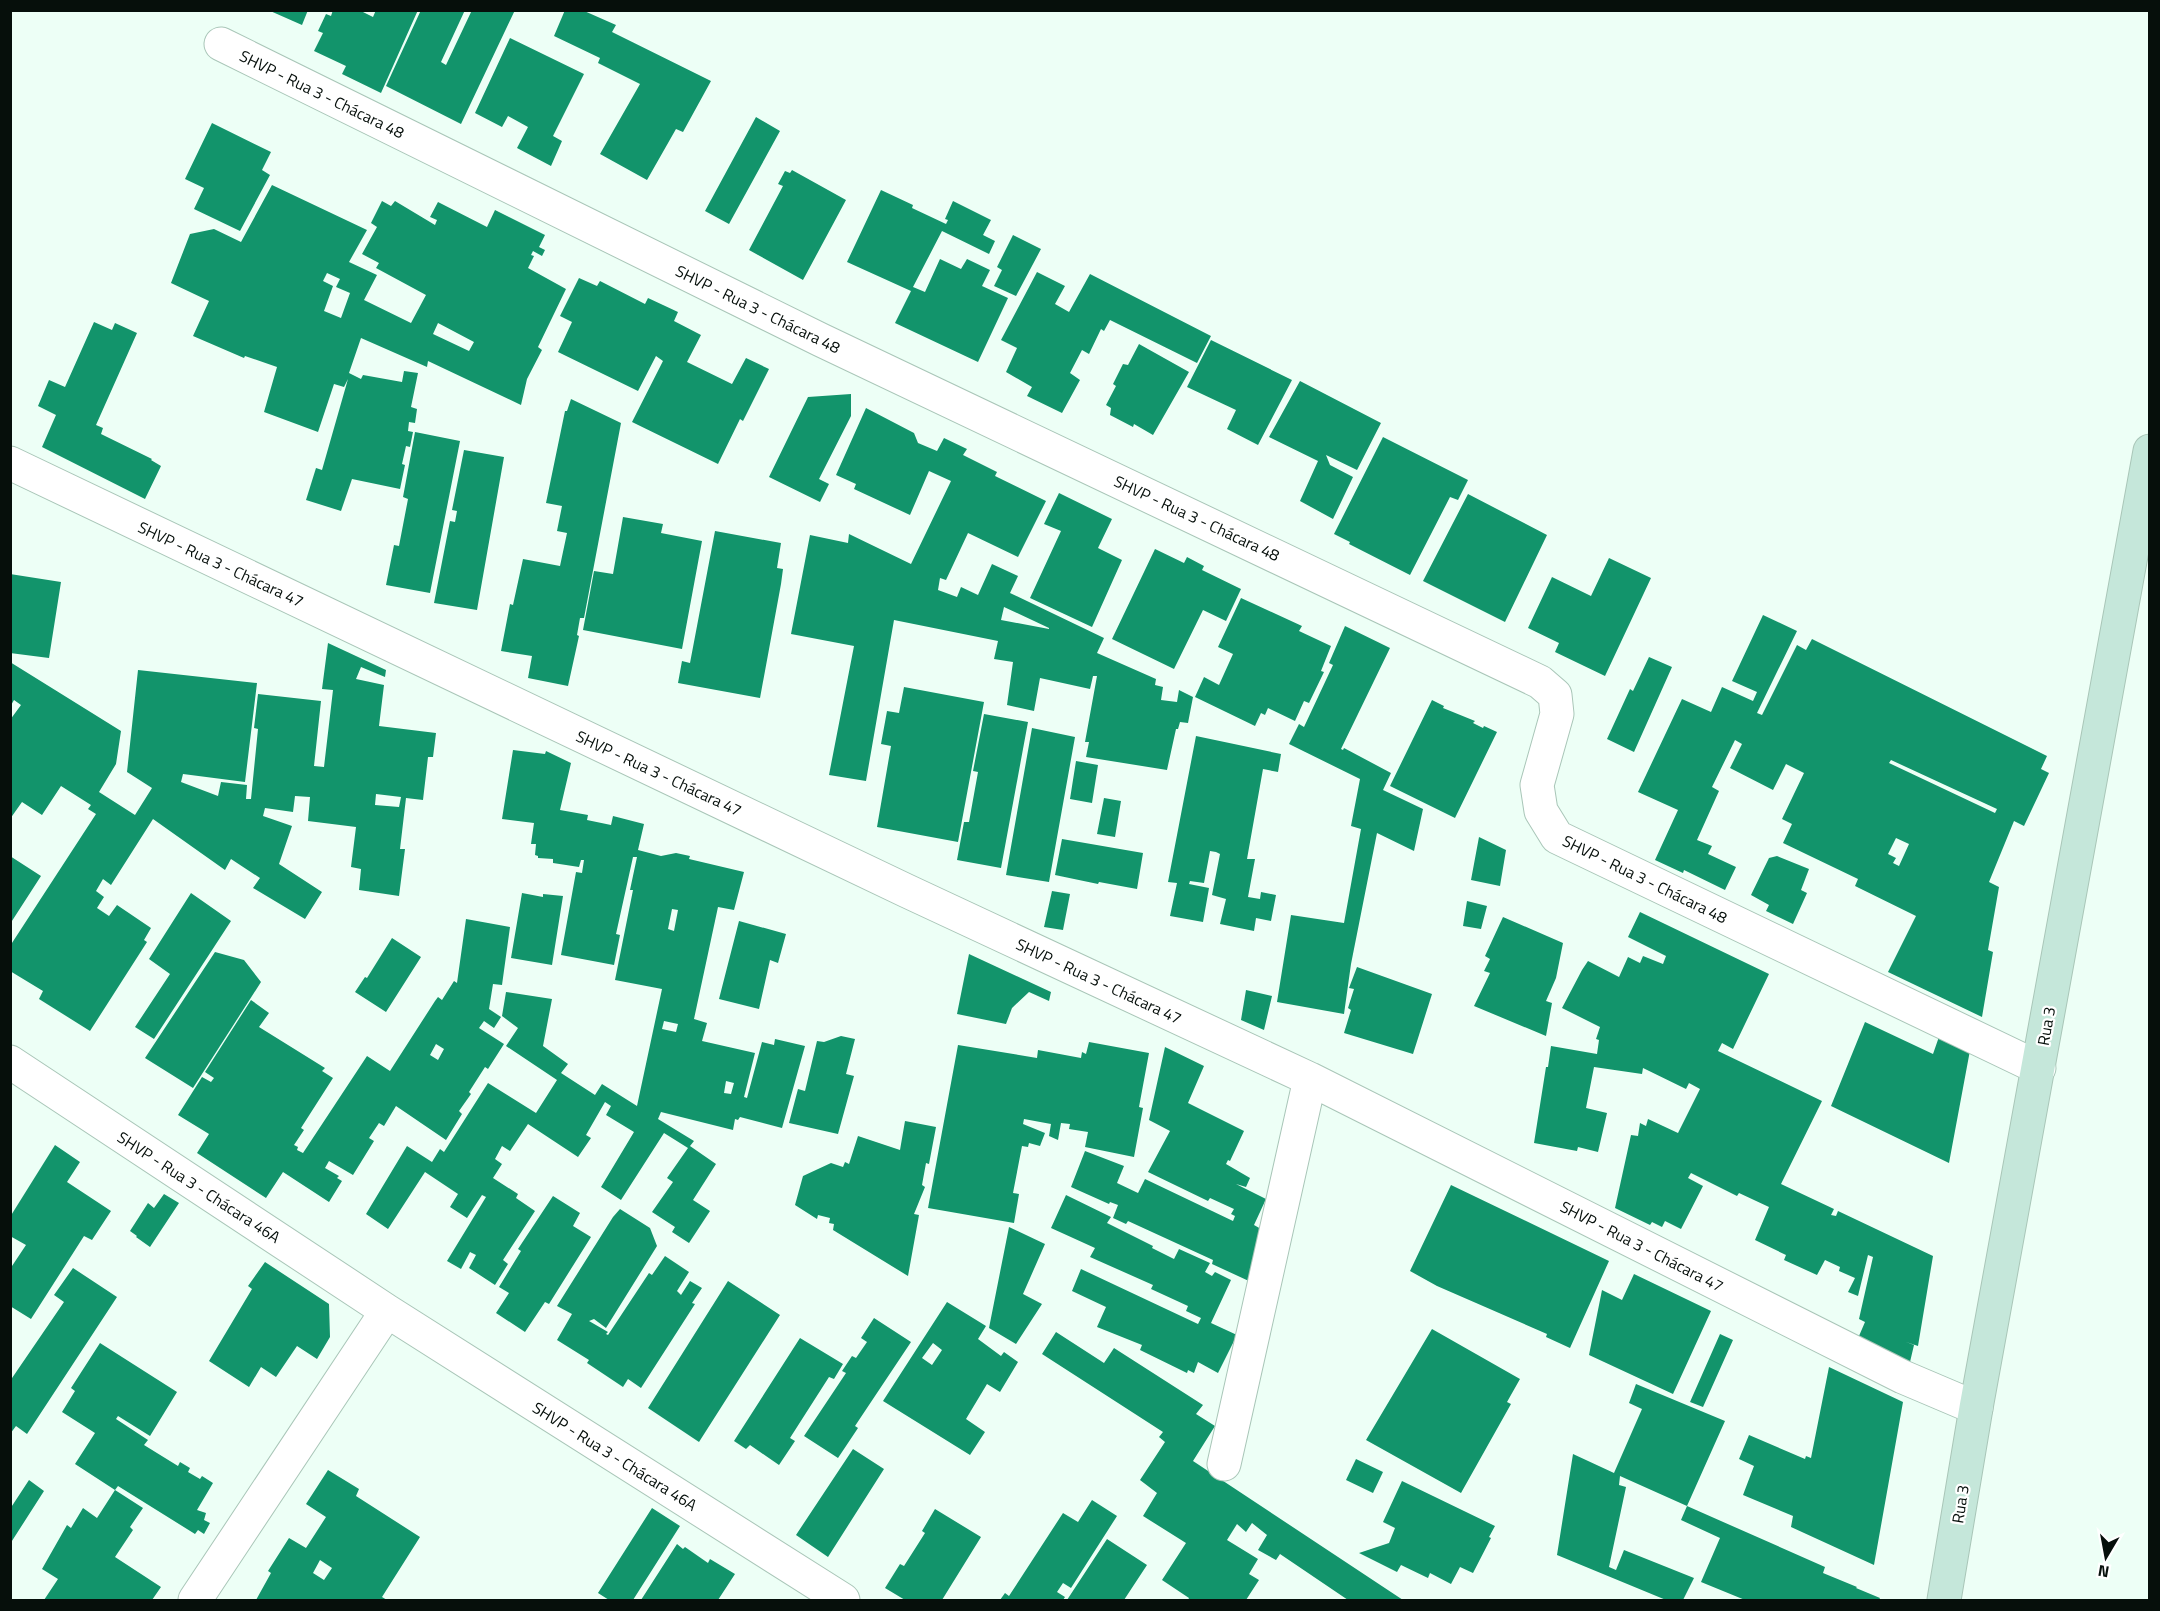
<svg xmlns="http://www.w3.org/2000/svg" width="2160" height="1611" viewBox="0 0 2160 1611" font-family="'Titillium Web',sans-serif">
	<rect width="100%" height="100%" fill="#edfff6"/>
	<path fill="#12946b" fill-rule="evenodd" d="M 268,10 L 308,10 L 302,25 Z
		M 333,10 L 359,10 L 373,17 L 376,10 L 418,10 L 381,93 L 342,74 L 346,66 L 314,51 L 323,33 L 318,31 L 326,14 L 331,16 Z
		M 421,10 L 465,10 L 441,62 L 446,65 L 472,10 L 515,10 L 461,124 L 386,86 Z
		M 565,10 L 582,10 L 616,25 L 612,32 L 711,81 L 683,132 L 676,129 L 647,180 L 600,154 L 640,84 L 598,63 L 600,58 L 554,36 Z
		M 510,38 L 584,74 L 553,136 L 562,141 L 551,166 L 517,148 L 528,127 L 508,116 L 502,127 L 475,113 Z
		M 756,117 L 780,131 L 729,224 L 705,211 Z
		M 212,123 L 271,152 L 262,170 L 270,175 L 240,231 L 194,209 L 204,188 L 185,179 Z
		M 792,170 L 846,200 L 803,280 L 749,250 L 783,186 L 778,184 L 785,171 L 790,173 Z
		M 272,185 L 367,230 L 349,262 L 377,275 L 364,300 L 411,323 L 426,295 L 376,268 L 379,263 L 362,254 L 377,227 L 371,223 L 382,201 L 391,206 L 395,201 L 435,225 L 437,220 L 430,217 L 438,202 L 487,227 L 495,210 L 545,235 L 539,247 L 545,250 L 542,256 L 533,251 L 531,255 L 534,256 L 528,268 L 566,289 L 538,347 L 542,350 L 527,379 L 521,405 L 428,361 L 427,367 L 361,338 L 349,373 L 361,379 L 363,375 L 402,382 L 404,371 L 418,373 L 411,407 L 417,409 L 415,423 L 409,422 L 408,431 L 413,432 L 410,447 L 406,446 L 402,464 L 405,465 L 400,489 L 352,479 L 341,511 L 306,500 L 316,468 L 322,470 L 348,379 L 344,387 L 334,384 L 318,432 L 264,412 L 277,367 L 245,356 L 244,358 L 193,336 L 209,301 L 171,283 L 190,234 L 214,229 L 241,242 ZM 327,273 L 340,279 L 336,287 L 350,293 L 341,318 L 324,311 L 333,286 L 323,281 ZM 438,323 L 474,342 L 469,351 L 433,334 Z
		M 881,190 L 913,205 L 912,208 L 946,224 L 948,220 L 945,219 L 953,201 L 991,220 L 983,235 L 995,241 L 989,254 L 942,231 L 913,287 L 925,292 L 940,259 L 961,269 L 967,259 L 990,270 L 982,286 L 1008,298 L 978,362 L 895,323 L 911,291 L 847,262 Z
		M 1013,235 L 1041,249 L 1016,296 L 994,286 L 1002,270 L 997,267 Z
		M 1037,272 L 1065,286 L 1055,304 L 1069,312 L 1090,274 L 1211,336 L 1197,363 L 1110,320 L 1104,331 L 1101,329 L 1089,354 L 1082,350 L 1070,373 L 1080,380 L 1062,413 L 1027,396 L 1032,387 L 1006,372 L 1017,348 L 1001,340 Z
		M 579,278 L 597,286 L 600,281 L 645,304 L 648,298 L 678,312 L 674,321 L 701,335 L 687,362 L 732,384 L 746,358 L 769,369 L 743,421 L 740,419 L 718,464 L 632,422 L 663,361 L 656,356 L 638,391 L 558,352 L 572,322 L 560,316 Z
		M 94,322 L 112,330 L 115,323 L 137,333 L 96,425 L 103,428 L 101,434 L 152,459 L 151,460 L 161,466 L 145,499 L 42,447 L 56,415 L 38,406 L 49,380 L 65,387 Z
		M 1211,340 L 1292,380 L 1258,445 L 1227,429 L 1236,410 L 1187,387 Z
		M 1139,344 L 1189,372 L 1153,435 L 1134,424 L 1133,427 L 1110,415 L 1111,408 L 1106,405 L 1116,386 L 1113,384 L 1123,364 L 1128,365 Z
		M 1300,381 L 1381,423 L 1357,470 L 1326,455 L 1330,465 L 1353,477 L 1333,519 L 1300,501 L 1318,461 L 1269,437 Z
		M 851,394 L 851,416 L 819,479 L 829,484 L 820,502 L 769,477 L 808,397 Z
		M 571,399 L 621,423 L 584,618 L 580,618 L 577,635 L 579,636 L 568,686 L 528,678 L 532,656 L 501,651 L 510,604 L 513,605 L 523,559 L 560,566 L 567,533 L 557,531 L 562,506 L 546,503 L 565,411 L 567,411 Z
		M 866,408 L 914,433 L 918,443 L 937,451 L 944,438 L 967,449 L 963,455 L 997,472 L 995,476 L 1046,501 L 1018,557 L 968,533 L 946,580 L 940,578 L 938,590 L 957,597 L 961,587 L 978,595 L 992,564 L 1018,576 L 1010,593 L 1104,638 L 1097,653 L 1156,679 L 1155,685 L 1163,687 L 1161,700 L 1177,702 L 1179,690 L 1193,697 L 1188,723 L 1180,722 L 1178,729 L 1176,729 L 1167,770 L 1086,757 L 1089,742 L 1085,742 L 1097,676 L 1093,676 L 1090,689 L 1040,678 L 1034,711 L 1007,705 L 1013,662 L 994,659 L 998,641 L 894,620 L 866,781 L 829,775 L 854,646 L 791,634 L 810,535 L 848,543 L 849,534 L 911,564 L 951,481 L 929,471 L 910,515 L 854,489 L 856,484 L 836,475 ZM 1004,607 L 1049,628 L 1049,629 L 1001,620 Z
		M 415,432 L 460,441 L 430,593 L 386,585 L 394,545 L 399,546 L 408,499 L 403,497 Z
		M 1383,437 L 1468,480 L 1458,500 L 1450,497 L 1410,575 L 1349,544 L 1350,542 L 1334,534 Z
		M 464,450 L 504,457 L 477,610 L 434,603 L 450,521 L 455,522 L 457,511 L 452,510 Z
		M 1059,493 L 1112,519 L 1098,548 L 1122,560 L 1092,627 L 1030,598 L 1061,531 L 1044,524 Z
		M 1468,494 L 1547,535 L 1505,622 L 1423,581 Z
		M 623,517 L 663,524 L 661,533 L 702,541 L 682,649 L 583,630 L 594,571 L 613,574 Z
		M 715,531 L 781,543 L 777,568 L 783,569 L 781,584 L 760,698 L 678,683 L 682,661 L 690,663 Z
		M 1155,549 L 1184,563 L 1187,557 L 1204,566 L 1202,570 L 1241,589 L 1226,621 L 1203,610 L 1174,669 L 1112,639 Z
		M 1609,558 L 1651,578 L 1605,676 L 1555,652 L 1559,643 L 1528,628 L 1552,577 L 1591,596 Z
		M 10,574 L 61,582 L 49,658 L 10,653 Z
		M 1241,598 L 1302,626 L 1299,631 L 1331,646 L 1321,671 L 1324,672 L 1309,703 L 1304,701 L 1295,721 L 1268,708 L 1265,715 L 1261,713 L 1255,726 L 1195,697 L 1204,677 L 1219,685 L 1233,654 L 1218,647 Z
		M 1763,615 L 1797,631 L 1757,713 L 1762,715 L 1797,645 L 1806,650 L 1812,639 L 2047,756 L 2041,769 L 2049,773 L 2024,826 L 2014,821 L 1989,882 L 1999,887 L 1988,950 L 1993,952 L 1982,1017 L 1888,972 L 1916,916 L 1855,886 L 1858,879 L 1783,843 L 1792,824 L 1782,819 L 1804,773 L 1786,764 L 1773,790 L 1730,768 L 1742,744 L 1735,740 L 1712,787 L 1719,791 L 1697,840 L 1712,846 L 1708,854 L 1736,867 L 1725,890 L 1684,870 L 1683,873 L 1655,860 L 1678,810 L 1638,792 L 1682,699 L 1711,712 L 1722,687 L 1753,701 L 1757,692 L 1732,681 ZM 1891,760 L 1997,809 L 1995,813 L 1889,763 ZM 1896,838 L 1909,844 L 1899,866 L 1893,863 L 1896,858 L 1888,854 Z
		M 1345,626 L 1390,648 L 1341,749 L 1343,750 L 1344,748 L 1391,773 L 1383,790 L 1423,809 L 1414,851 L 1377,833 L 1351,964 L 1344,1014 L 1277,1002 L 1291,915 L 1344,923 L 1361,829 L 1351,826 L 1360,779 L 1289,744 L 1299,724 L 1304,727 L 1333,665 L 1329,663 Z
		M 328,643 L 386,670 L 385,677 L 361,667 L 356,679 L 384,685 L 379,726 L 436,733 L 433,757 L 428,757 L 423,800 L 406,798 L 400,849 L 405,849 L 399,896 L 359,890 L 361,869 L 351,867 L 356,827 L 308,821 L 310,797 L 295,796 L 293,812 L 265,808 L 263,816 L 292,826 L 279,864 L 322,892 L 305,919 L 253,888 L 260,878 L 231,859 L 225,870 L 153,819 L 111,885 L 103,879 L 96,891 L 104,897 L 97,908 L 109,916 L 117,905 L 151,928 L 144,940 L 147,942 L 90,1031 L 39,999 L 43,991 L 10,971 L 10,946 L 96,814 L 88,809 L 91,805 L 61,786 L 42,815 L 22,802 L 10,819 L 10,720 L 21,705 L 14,700 L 10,707 L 10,662 L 121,731 L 116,764 L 99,792 L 135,815 L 152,788 L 127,772 L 138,670 L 257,683 L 245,782 L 183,774 L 181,782 L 218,796 L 221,782 L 247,785 L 246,799 L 251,799 L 258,729 L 254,728 L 258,694 L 321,701 L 314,766 L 324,767 L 333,690 L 322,689 ZM 376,794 L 401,797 L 399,807 L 375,805 Z
		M 1649,657 L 1672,667 L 1634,752 L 1607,739 L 1630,689 L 1633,691 Z
		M 904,687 L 984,702 L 958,842 L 877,827 L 891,746 L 881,744 L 887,711 L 899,713 Z
		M 1432,700 L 1444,706 L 1443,708 L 1475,721 L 1473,723 L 1483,728 L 1484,726 L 1497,732 L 1455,818 L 1390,786 Z
		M 984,714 L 1028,722 L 1001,868 L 957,860 L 964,822 L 969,822 L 978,772 L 973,771 Z
		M 1032,728 L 1075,737 L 1049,882 L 1006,875 Z
		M 1196,736 L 1281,754 L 1278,772 L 1263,769 L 1247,859 L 1255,859 L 1248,897 L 1260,899 L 1261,892 L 1276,895 L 1271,921 L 1256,918 L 1254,931 L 1220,924 L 1226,899 L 1212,895 L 1220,854 L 1216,852 L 1210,851 L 1204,883 L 1190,881 L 1189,884 L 1209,888 L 1203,922 L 1170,916 L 1177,883 L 1168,882 Z
		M 513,750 L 545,754 L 546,751 L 571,763 L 560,810 L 588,815 L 587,820 L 611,825 L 613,816 L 644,824 L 638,850 L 661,856 L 676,853 L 690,856 L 689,859 L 744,872 L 734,910 L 718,907 L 694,1019 L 707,1023 L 702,1041 L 755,1053 L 744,1097 L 747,1098 L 762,1042 L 774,1045 L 775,1039 L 805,1046 L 782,1128 L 740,1117 L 738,1120 L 735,1119 L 733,1130 L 661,1112 L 658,1119 L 694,1141 L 690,1146 L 716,1164 L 693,1200 L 710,1211 L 689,1243 L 672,1232 L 675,1227 L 652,1212 L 673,1182 L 667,1178 L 688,1148 L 664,1133 L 621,1200 L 601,1187 L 634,1132 L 606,1115 L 611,1106 L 605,1102 L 586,1135 L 591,1138 L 578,1157 L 528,1124 L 510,1151 L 502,1146 L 495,1159 L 502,1164 L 493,1178 L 518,1194 L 516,1198 L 535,1211 L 503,1260 L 508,1264 L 495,1285 L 469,1268 L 476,1255 L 470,1252 L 461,1269 L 447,1261 L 486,1197 L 482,1195 L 467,1218 L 450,1207 L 458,1194 L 425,1172 L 388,1229 L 366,1214 L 407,1146 L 432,1162 L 440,1149 L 444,1152 L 488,1083 L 536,1113 L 557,1080 L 506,1046 L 518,1028 L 502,1016 L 506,992 L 552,999 L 543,1046 L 568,1064 L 561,1073 L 595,1095 L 602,1084 L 637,1106 L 662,989 L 615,980 L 633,890 L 630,890 L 637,857 L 633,857 L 616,934 L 620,935 L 614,965 L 561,955 L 576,872 L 582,873 L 584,860 L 581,860 L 579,867 L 553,863 L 553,859 L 538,858 L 538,856 L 535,855 L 536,844 L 531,844 L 534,823 L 502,819 ZM 672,909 L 678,910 L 674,931 L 668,929 ZM 664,1021 L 678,1024 L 676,1032 L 662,1029 ZM 726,1081 L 734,1083 L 731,1094 L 724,1093 Z
		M 1076,761 L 1098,765 L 1092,803 L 1070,799 Z
		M 1104,798 L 1121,801 L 1115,837 L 1097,834 Z
		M 1479,837 L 1506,850 L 1500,886 L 1471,880 Z
		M 1062,839 L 1143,853 L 1137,889 L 1099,882 L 1098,884 L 1055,875 Z
		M 10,856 L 41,876 L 10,924 Z
		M 1777,856 L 1809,869 L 1801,890 L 1807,893 L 1793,924 L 1766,911 L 1769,905 L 1751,895 L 1769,858 Z
		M 1052,891 L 1070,894 L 1063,930 L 1044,927 Z
		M 191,893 L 231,921 L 154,1039 L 135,1027 L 170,974 L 149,959 Z
		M 522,893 L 543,897 L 543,894 L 563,896 L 552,965 L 511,958 Z
		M 1467,901 L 1487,906 L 1481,929 L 1463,926 Z
		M 1640,912 L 1769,974 L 1733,1049 L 1722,1043 L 1718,1051 L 1822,1101 L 1781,1184 L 1834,1209 L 1831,1215 L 1836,1216 L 1838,1211 L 1933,1256 L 1918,1346 L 1906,1342 L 1914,1345 L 1910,1362 L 1853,1350 L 1865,1322 L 1859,1319 L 1873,1257 L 1868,1255 L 1858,1296 L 1848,1292 L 1855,1278 L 1839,1271 L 1840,1267 L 1825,1260 L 1817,1275 L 1784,1260 L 1786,1255 L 1755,1240 L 1769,1207 L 1739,1193 L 1737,1196 L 1691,1173 L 1688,1178 L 1703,1186 L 1681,1229 L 1665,1221 L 1662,1227 L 1652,1222 L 1650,1225 L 1615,1208 L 1631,1135 L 1638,1136 L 1640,1123 L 1646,1126 L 1648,1119 L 1678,1133 L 1700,1089 L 1689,1083 L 1686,1089 L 1643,1068 L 1642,1074 L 1594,1067 L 1586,1108 L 1607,1113 L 1598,1152 L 1578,1147 L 1577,1151 L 1534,1143 L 1546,1067 L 1548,1067 L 1551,1046 L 1597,1054 L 1599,1040 L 1596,1039 L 1600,1027 L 1562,1008 L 1582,970 L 1588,961 L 1619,977 L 1628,957 L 1640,963 L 1643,956 L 1663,964 L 1666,956 L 1628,937 Z
		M 1503,917 L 1563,943 L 1556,978 L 1546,1001 L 1552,1003 L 1546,1036 L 1474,1006 L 1490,973 L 1484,971 L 1490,959 L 1485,956 Z
		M 466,919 L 510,927 L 502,985 L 493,984 L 489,1009 L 501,1017 L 494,1028 L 484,1021 L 479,1028 L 504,1044 L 488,1069 L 485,1067 L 469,1092 L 471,1094 L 459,1111 L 462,1114 L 446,1140 L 396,1106 L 384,1126 L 379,1123 L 369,1138 L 374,1141 L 353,1175 L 329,1161 L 325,1168 L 339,1176 L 337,1178 L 342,1181 L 329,1202 L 283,1172 L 266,1198 L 197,1153 L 209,1134 L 178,1115 L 202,1077 L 211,1082 L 214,1078 L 205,1072 L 251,1000 L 269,1013 L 259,1027 L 325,1068 L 322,1071 L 333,1078 L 301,1128 L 304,1130 L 294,1145 L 298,1147 L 297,1150 L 303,1153 L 367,1056 L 390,1071 L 435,1001 L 438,997 L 442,1000 L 454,981 L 457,983 ZM 436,1044 L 444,1049 L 438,1060 L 430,1055 Z
		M 739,921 L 786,934 L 778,963 L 770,960 L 759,1009 L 719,999 Z
		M 392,938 L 421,957 L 386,1012 L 355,992 L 365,977 L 367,978 Z
		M 215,952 L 244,960 L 261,982 L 193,1088 L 145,1058 Z
		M 969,954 L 1051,992 L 1049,1001 L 1029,992 L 1012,1008 L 1006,1024 L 957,1014 Z
		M 1357,967 L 1432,994 L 1413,1054 L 1344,1033 L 1351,1010 L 1348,1008 L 1354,989 L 1349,988 Z
		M 1246,990 L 1272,996 L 1264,1030 L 1241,1020 Z
		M 1865,1022 L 1933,1054 L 1941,1031 L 1971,1045 L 1949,1163 L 1831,1106 Z
		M 841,1036 L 855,1039 L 846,1074 L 854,1076 L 838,1134 L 789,1123 L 798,1089 L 805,1091 L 817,1041 L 824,1042 Z
		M 1089,1042 L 1149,1053 L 1139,1107 L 1143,1108 L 1134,1157 L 1085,1147 L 1088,1132 L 1069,1129 L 1070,1124 L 1061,1123 L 1058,1140 L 1049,1136 L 1051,1124 L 1024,1119 L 1023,1124 L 1045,1133 L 1040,1146 L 1029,1143 L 1028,1147 L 1022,1146 L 1013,1193 L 1019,1194 L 1014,1223 L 928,1208 L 958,1045 L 1037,1058 L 1038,1050 L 1081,1058 L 1082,1052 L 1086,1054 Z
		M 1165,1047 L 1204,1066 L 1188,1103 L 1244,1131 L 1230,1161 L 1228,1160 L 1226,1164 L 1250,1178 L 1246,1187 L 1236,1184 L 1266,1199 L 1254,1225 L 1261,1229 L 1251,1282 L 1212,1264 L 1213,1260 L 1128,1221 L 1126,1224 L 1113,1218 L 1118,1205 L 1110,1202 L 1109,1204 L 1071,1187 L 1085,1151 L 1124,1166 L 1117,1183 L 1138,1193 L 1145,1179 L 1233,1221 L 1235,1216 L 1231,1214 L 1234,1209 L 1210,1198 L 1208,1201 L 1148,1172 L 1170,1131 L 1149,1120 Z
		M 905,1121 L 936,1127 L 929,1164 L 926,1163 L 922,1185 L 925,1187 L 914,1214 L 919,1215 L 908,1276 L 833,1230 L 834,1224 L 829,1223 L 830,1218 L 818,1215 L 817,1219 L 795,1205 L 803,1176 L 831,1163 L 843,1167 L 845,1162 L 849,1164 L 858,1136 L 900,1150 Z
		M 55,1145 L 80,1162 L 67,1182 L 111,1211 L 92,1240 L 84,1236 L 31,1319 L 10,1306 L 10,1269 L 26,1245 L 10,1236 L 10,1217 Z
		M 1451,1185 L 1609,1261 L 1570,1348 L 1546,1337 L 1547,1334 L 1437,1286 L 1410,1271 Z
		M 164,1194 L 179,1203 L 150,1247 L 136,1237 L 137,1236 L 130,1231 L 148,1203 L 154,1208 Z
		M 1066,1195 L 1111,1217 L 1107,1223 L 1153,1246 L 1152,1248 L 1174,1259 L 1179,1249 L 1210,1263 L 1205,1272 L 1212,1276 L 1215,1272 L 1231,1280 L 1211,1323 L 1237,1335 L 1218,1373 L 1198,1362 L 1194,1373 L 1188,1370 L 1187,1373 L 1140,1350 L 1142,1345 L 1097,1327 L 1106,1307 L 1072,1291 L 1081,1269 L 1198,1324 L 1201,1318 L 1186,1311 L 1188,1306 L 1151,1289 L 1153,1285 L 1090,1257 L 1095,1248 L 1051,1228 Z
		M 553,1196 L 580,1213 L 573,1226 L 591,1237 L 549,1304 L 545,1302 L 525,1332 L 496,1313 L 509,1293 L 499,1287 L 521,1251 L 518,1249 Z
		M 620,1209 L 650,1228 L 657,1246 L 606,1328 L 594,1319 L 589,1321 L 608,1332 L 606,1334 L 608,1335 L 649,1273 L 652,1275 L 665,1256 L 689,1272 L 677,1291 L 681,1295 L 690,1281 L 702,1288 L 692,1303 L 695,1304 L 641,1388 L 628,1379 L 623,1387 L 587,1363 L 589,1360 L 557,1340 L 572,1314 L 557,1306 L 613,1217 Z
		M 1009,1227 L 1045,1244 L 1023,1294 L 1042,1304 L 1016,1344 L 989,1328 Z
		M 265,1262 L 329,1304 L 330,1337 L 317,1359 L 297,1346 L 276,1377 L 261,1367 L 249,1387 L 209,1361 L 252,1289 L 248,1286 Z
		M 73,1268 L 117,1297 L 27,1434 L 16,1426 L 10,1434 L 10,1381 L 64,1302 L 54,1295 Z
		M 1634,1274 L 1711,1311 L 1673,1394 L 1589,1355 L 1602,1290 L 1622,1300 Z
		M 728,1281 L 780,1315 L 699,1442 L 648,1408 Z
		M 947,1302 L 986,1326 L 978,1339 L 1001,1356 L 1004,1352 L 1018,1362 L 1000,1392 L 987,1384 L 966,1419 L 985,1432 L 970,1455 L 883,1401 ZM 933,1343 L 942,1350 L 932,1365 L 922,1358 Z
		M 874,1318 L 911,1342 L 855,1426 L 858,1428 L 838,1458 L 804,1436 L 846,1373 L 842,1371 L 852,1356 L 856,1358 L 867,1342 L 861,1338 Z
		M 1432,1329 L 1520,1379 L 1507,1402 L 1511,1404 L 1461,1493 L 1366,1440 Z
		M 1056,1332 L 1104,1363 L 1114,1348 L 1203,1405 L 1196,1414 L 1215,1426 L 1193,1461 L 1403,1600 L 1348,1600 L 1280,1554 L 1276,1560 L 1258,1550 L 1267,1535 L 1252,1523 L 1246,1532 L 1237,1524 L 1227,1540 L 1258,1559 L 1249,1574 L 1259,1580 L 1246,1600 L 1188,1600 L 1189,1598 L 1162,1580 L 1186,1543 L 1143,1516 L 1157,1493 L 1140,1480 L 1165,1442 L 1159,1437 L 1163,1432 L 1042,1354 Z
		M 1720,1334 L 1733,1340 L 1703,1407 L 1690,1402 Z
		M 800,1338 L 843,1364 L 834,1379 L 829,1377 L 790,1438 L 795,1441 L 779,1465 L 750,1445 L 746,1449 L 734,1441 Z
		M 100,1343 L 177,1392 L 150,1436 L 118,1416 L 116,1419 L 148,1440 L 144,1445 L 178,1466 L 180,1462 L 190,1468 L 188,1472 L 200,1479 L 202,1476 L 213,1483 L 197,1510 L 206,1513 L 204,1520 L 210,1523 L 204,1534 L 198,1530 L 195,1534 L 118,1486 L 115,1490 L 75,1464 L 95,1433 L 62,1412 L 75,1391 L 71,1388 Z
		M 1829,1367 L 1903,1402 L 1874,1565 L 1791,1527 L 1793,1516 L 1743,1495 L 1754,1466 L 1739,1459 L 1749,1435 L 1805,1459 L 1806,1456 L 1811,1458 Z
		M 1636,1384 L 1725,1421 L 1687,1506 L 1620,1476 L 1619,1485 L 1626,1487 L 1609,1567 L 1616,1570 L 1624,1550 L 1694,1578 L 1683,1600 L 1666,1600 L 1557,1555 L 1573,1454 L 1614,1473 L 1642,1409 L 1629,1403 Z
		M 853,1449 L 884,1469 L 828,1557 L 796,1535 Z
		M 1356,1459 L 1383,1472 L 1373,1493 L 1346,1480 Z
		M 328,1470 L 359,1489 L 356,1496 L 420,1537 L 382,1597 L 387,1600 L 256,1600 L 271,1573 L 268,1571 L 289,1538 L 306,1548 L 326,1517 L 306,1504 ZM 320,1560 L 332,1568 L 324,1580 L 313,1573 Z
		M 29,1480 L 44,1491 L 10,1544 L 10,1509 Z
		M 1402,1481 L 1495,1526 L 1489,1537 L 1491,1538 L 1473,1573 L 1460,1567 L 1451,1584 L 1430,1573 L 1428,1578 L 1401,1565 L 1397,1572 L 1359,1553 L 1389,1543 L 1395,1528 L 1383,1522 Z
		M 115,1490 L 143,1508 L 130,1527 L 133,1530 L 115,1557 L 161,1587 L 152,1600 L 44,1600 L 58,1579 L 42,1569 L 67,1525 L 71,1528 L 83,1508 L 97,1518 Z
		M 1092,1500 L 1117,1516 L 1071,1588 L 1063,1583 L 1057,1592 L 1065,1597 L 1063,1600 L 1000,1600 L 1005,1593 L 1009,1596 L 1063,1513 L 1078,1522 Z
		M 1687,1506 L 1825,1567 L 1823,1573 L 1857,1587 L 1856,1588 L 1880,1598 L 1879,1600 L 1745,1600 L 1701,1582 L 1720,1538 L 1681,1520 Z
		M 652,1508 L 680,1526 L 633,1600 L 609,1600 L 598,1593 Z
		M 935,1509 L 981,1537 L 942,1600 L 905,1600 L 885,1588 L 900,1564 L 904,1566 L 925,1533 L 922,1531 Z
		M 1107,1539 L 1147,1565 L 1124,1600 L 1067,1600 Z
		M 677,1544 L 683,1549 L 685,1547 L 708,1563 L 710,1559 L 735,1574 L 718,1600 L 641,1600 Z"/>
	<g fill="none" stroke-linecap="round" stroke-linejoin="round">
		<g stroke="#a9c6b8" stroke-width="35">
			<path id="street" d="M 221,44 L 821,340 L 1540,682 L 1555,695 L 1557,714 L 1537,785 L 1541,811 L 1557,837 L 2039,1068
				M 10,463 L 907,891 L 1310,1079 L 1903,1377 L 1976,1408
				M 10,1062 L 387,1311 L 843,1600
				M 1224,1464 L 1310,1079
				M 195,1600 L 387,1311"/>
		</g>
		<g stroke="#a9c6b8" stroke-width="35">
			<path id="secondary" d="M 1944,1600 L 1976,1408 L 2150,451"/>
		</g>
		<use href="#street" stroke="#fff" stroke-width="33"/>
		<use href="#secondary" stroke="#c5e7da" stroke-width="33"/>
	</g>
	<g text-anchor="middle" stroke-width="4.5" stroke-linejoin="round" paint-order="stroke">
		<g font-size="16" fill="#060f0b" stroke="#fff">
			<text transform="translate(322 94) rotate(26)" y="6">SHVP - Rua 3 - Chácara 48</text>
			<text transform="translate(758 309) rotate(26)" y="6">SHVP - Rua 3 - Chácara 48</text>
			<text transform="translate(1197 518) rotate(25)" y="6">SHVP - Rua 3 - Chácara 48</text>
			<text transform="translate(221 564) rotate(25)" y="6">SHVP - Rua 3 - Chácara 47</text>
			<text transform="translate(659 773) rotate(25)" y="6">SHVP - Rua 3 - Chácara 47</text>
			<text transform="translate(1645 879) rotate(26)" y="6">SHVP - Rua 3 - Chácara 48</text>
			<text transform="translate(1099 981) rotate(25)" y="6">SHVP - Rua 3 - Chácara 47</text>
			<text transform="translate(2046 1026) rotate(-80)" y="6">Rua 3</text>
			<text transform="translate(199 1187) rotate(33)" y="6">SHVP - Rua 3 - Chácara 46A</text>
			<text transform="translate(1642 1246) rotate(27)" y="6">SHVP - Rua 3 - Chácara 47</text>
			<text transform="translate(615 1456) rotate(32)" y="6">SHVP - Rua 3 - Chácara 46A</text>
			<text transform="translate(1960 1504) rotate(-81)" y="6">Rua 3</text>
		</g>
	</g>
	<rect width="2160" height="1611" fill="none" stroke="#060f0b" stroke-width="24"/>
	<g transform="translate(2106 1557) rotate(190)" stroke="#ffffff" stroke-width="4.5" paint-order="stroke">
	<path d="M0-4.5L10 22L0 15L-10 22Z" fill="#060f0b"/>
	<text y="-9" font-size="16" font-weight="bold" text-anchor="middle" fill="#060f0b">N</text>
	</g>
</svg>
